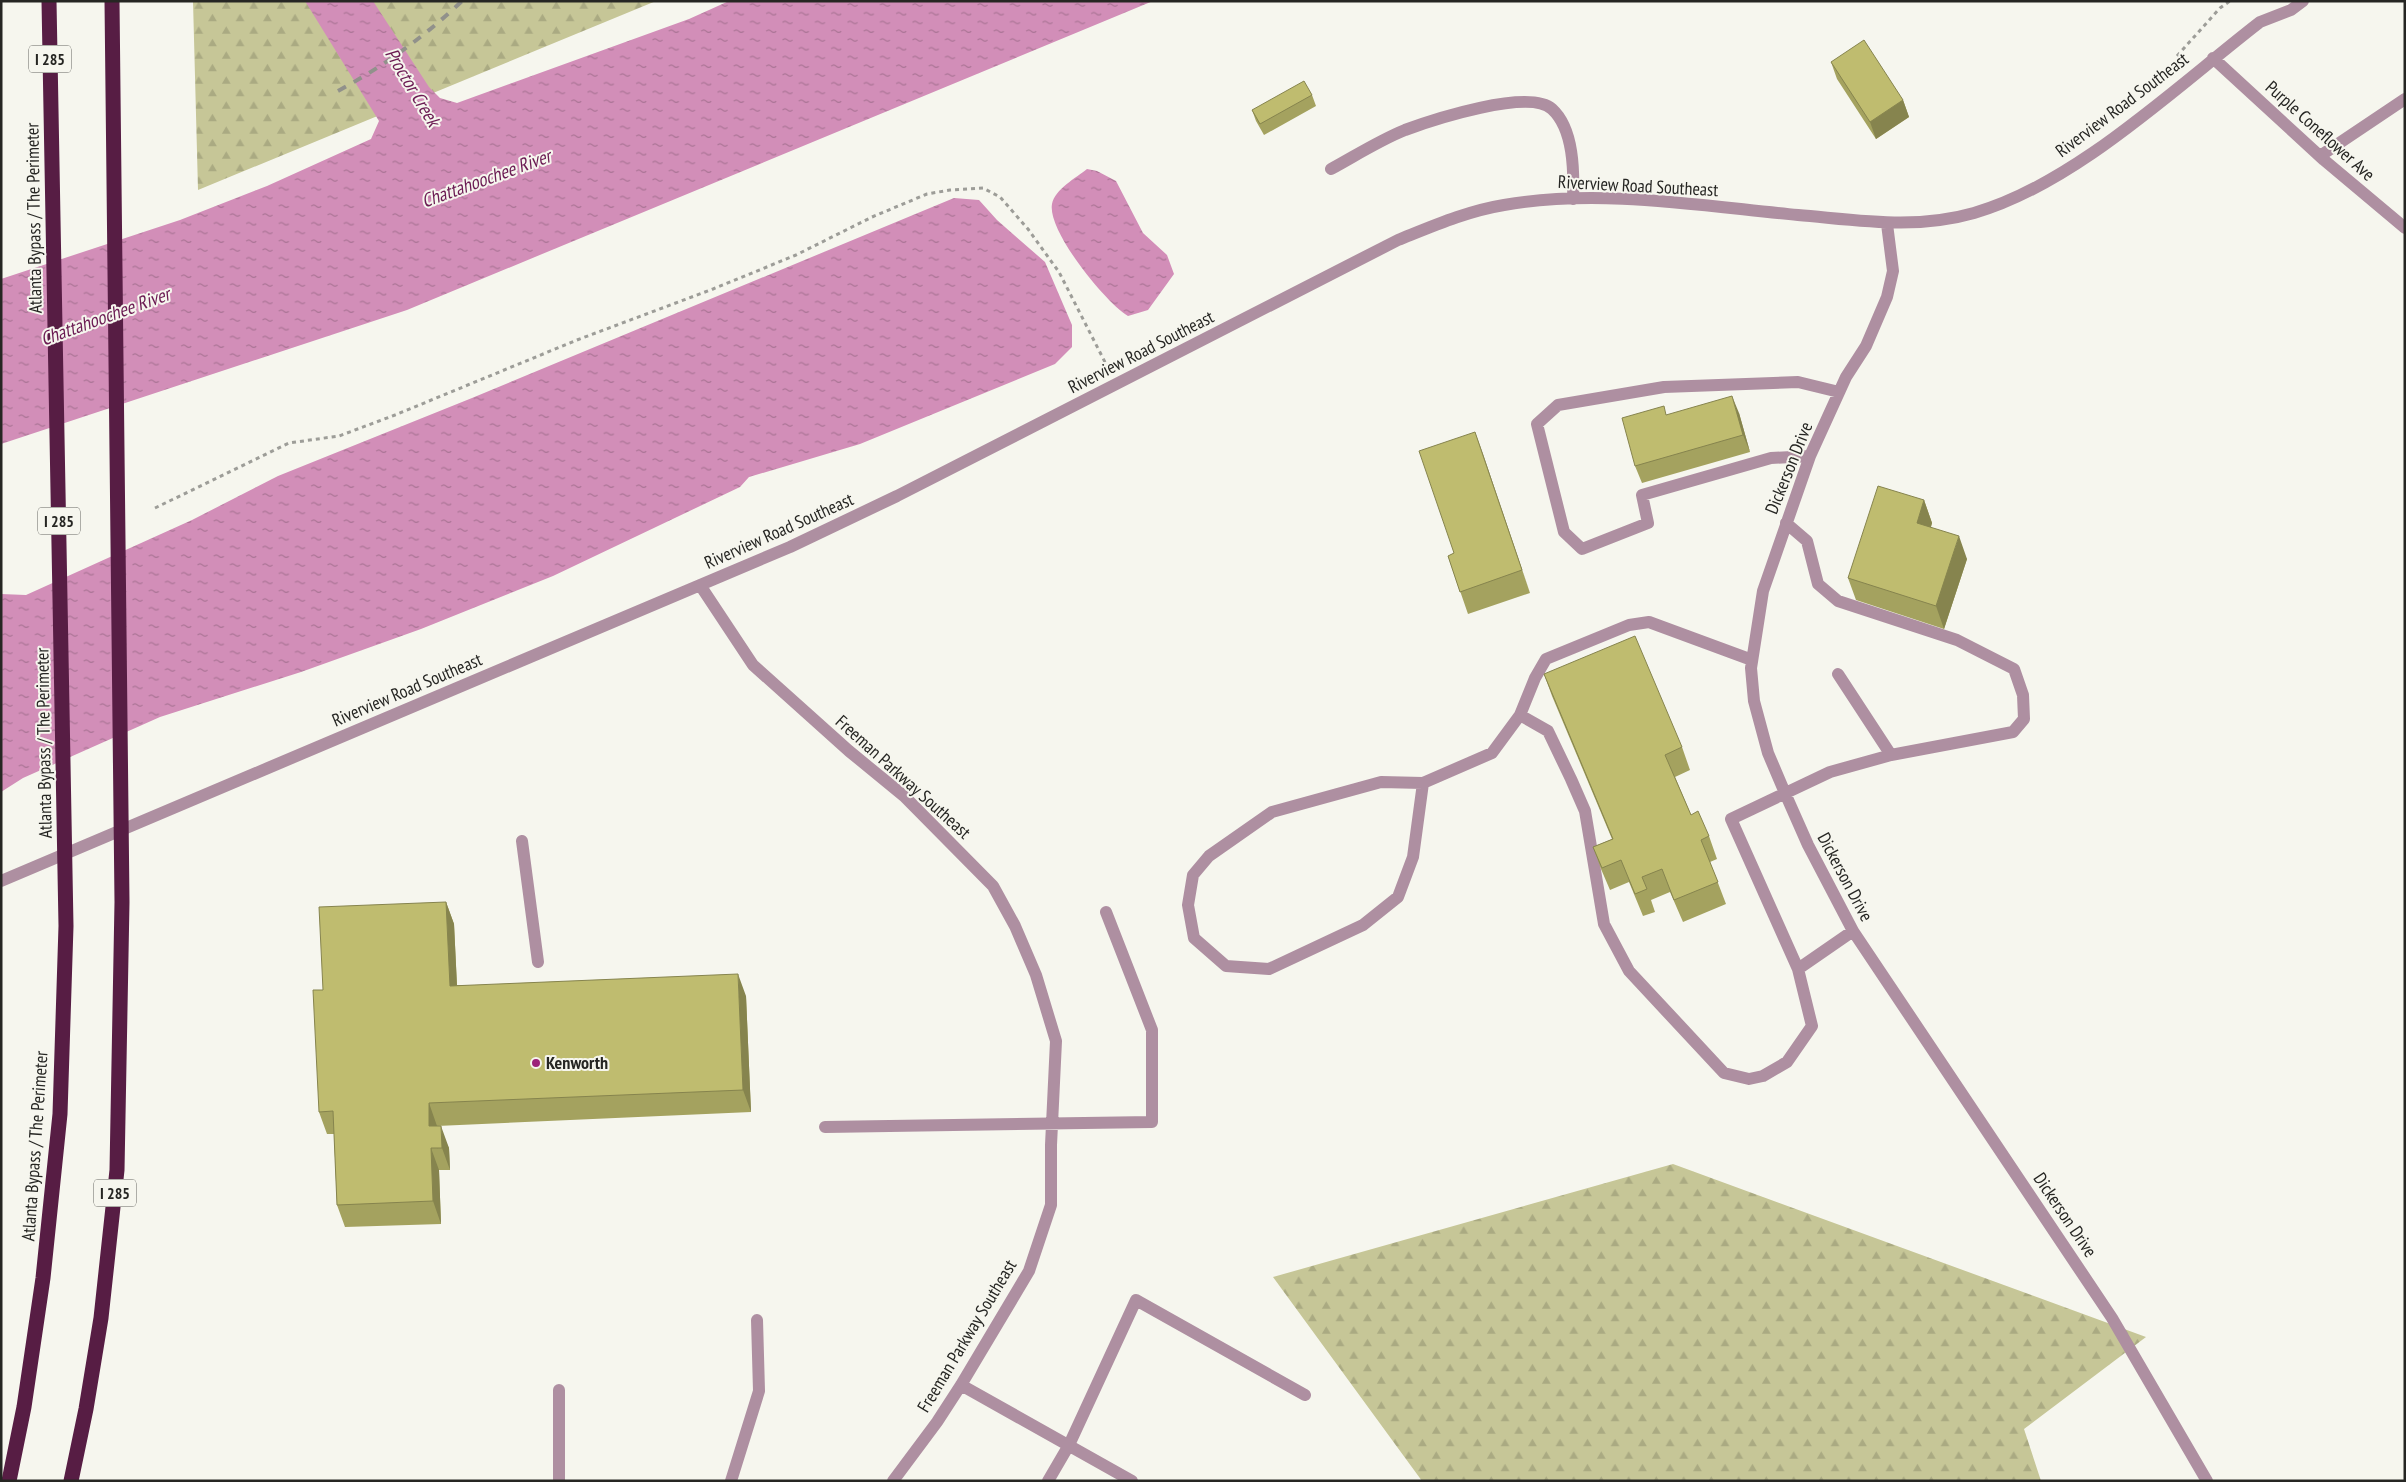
<svg xmlns="http://www.w3.org/2000/svg" width="2406" height="1482" viewBox="0 0 2406 1482" font-family="'PT Sans Narrow',sans-serif">
	<defs>
		<pattern id="forest-firs" width="22" height="20" patternUnits="userSpaceOnUse" patternTransform="scale(1.25)"><rect width="22" height="20" fill="#c6c697"/><path d="M5 1l3.5 6h-7zM16 11l3.5 6h-7z" fill="#aaaa82"/></pattern>
		<pattern id="water-ripples" width="26" height="14" patternUnits="userSpaceOnUse" patternTransform="scale(1.25)"><rect width="26" height="14" fill="#d28eb8"/><path d="M2 4q2-2 4 0t4 0M15 11q2-2 4 0t4 0" fill="none" stroke="#aa7495"/></pattern>
	</defs>
	<rect width="100%" height="100%" fill="#f6f6ee"/>
	<path fill="url(#forest-firs)" d="M 193,1 L 656,1 L 198,190 Z
		M 1673,1164 L 2146,1337 L 2024,1429 L 2041,1481 L 1422,1481 L 1273,1277 Z"/>
	<path fill="url(#water-ripples)" d="M 305,1 L 373,1 L 429,87 L 440,98 L 457,103 L 689,19 L 729,1 L 1153,1 L 407,310 L 1,444 L 1,279 L 180,220 L 267,186 L 371,139 L 379,121 Z
		M 1087,169 L 1097,171 L 1116,181 L 1143,233 L 1167,255 L 1174,274 L 1148,310 L 1128,316 C 1106,303 1047,231 1052,204 C 1055,189 1076,178 1087,169 Z
		M 954,198 L 979,200 L 997,220 L 1045,262 L 1072,325 L 1072,347 L 1055,364 L 860,444 L 749,477 L 740,487 L 553,576 L 421,629 L 301,672 L 160,717 L 23,778 L 1,792 L 1,594 L 26,595 L 192,520 L 278,476 L 472,398 Z"/>
	<g fill="none" stroke-linecap="round" stroke-linejoin="round">
		<path stroke="#9d9d98" stroke-width="3" stroke-dasharray="4 4" stroke-linecap="butt" d="M 2177,56 L 2220,8 L 2230,1
			M 155,508 L 289,443 L 339,436 L 395,415 L 577,340 L 713,289 L 796,255 L 872,217 L 927,194 L 950,190 L 983,188 L 1000,197 L 1028,229 L 1059,272 L 1109,370"/>
		<path stroke="#ae8fa1" stroke-width="12" d="M 2213,58 L 2324,160 L 2405,228
			M 2320,156 L 2405,99
			M 1331,169 C 1355,156 1380,140 1405,130 C 1432,120 1529,88 1552,109 C 1574,129 1574,172 1573,199
			M 1887,224 L 1893,271 L 1887,297 L 1866,346 L 1846,377 L 1810,456 L 1763,591 L 1751,668 L 1754,701 L 1768,753 L 1785,793 L 1808,845 L 1853,931 L 2112,1318 L 2207,1481
			M 1810,456 L 1771,458 L 1642,495 L 1648,523 L 1582,549 L 1564,532 L 1537,424 L 1558,405 L 1664,387 L 1798,382 L 1839,392
			M 1786,523 L 1807,541 L 1818,584 L 1838,601 L 1957,640 L 2014,669 L 2023,695 L 2024,719 L 2013,732 L 1891,755 L 1830,772 L 1731,819 L 1798,969
			M 700,585 L 753,665 L 849,751 L 904,796 L 993,886 L 1015,926 L 1036,975 L 1056,1041 L 1051,1145 L 1051,1205 L 1029,1271 L 961,1385 L 937,1422 L 893,1481
			M 1838,674 L 1891,755
			M 1520,715 L 1548,731 L 1571,779 L 1585,811 L 1604,924 L 1629,971 L 1724,1073 L 1749,1079 L 1763,1076 L 1787,1062 L 1812,1026 L 1798,969 L 1853,931
			M 1423,783 L 1413,857 L 1398,897 L 1363,925 L 1269,969 L 1226,966 L 1194,938 L 1188,905 L 1193,875 L 1209,856 L 1272,812 L 1381,782 L 1423,783 L 1492,753 L 1520,715 L 1535,678 L 1546,659 L 1629,625 L 1649,622 L 1752,660
			M 522,841 L 538,962
			M 1,881 L 790,547 L 897,496 L 1398,240 C 1433,226 1467,211 1504,205 C 1598,188 1703,206 1798,215 C 1858,220 1915,230 1974,213 C 2075,184 2177,86 2260,22 L 2291,10 L 2303,1
			M 825,1127 L 1152,1122 L 1152,1030 L 1106,912
			M 961,1385 L 1132,1481
			M 559,1481 L 559,1390
			M 731,1481 L 759,1391 L 757,1320
			M 1048,1481 L 1069,1445 L 1136,1300 L 1305,1395"/>
		<path stroke="#571d44" stroke-width="15" d="M 9,1481 L 24,1407 L 43,1278 L 60,1114 L 66,926 L 49,1
			M 71,1481 L 86,1409 L 101,1318 L 117,1170 L 122,902 L 112,1"/>
		<path stroke="#91918b" stroke-width="4" stroke-dasharray="9 9" stroke-linecap="butt" d="M 338,91 C 384,66 424,37 462,1"/>
	</g>
	<path fill="#a4a25f" d="M 1831,62 L 1903,100 L 1909,117 L 1876,139 L 1837,79 Z
		M 1312,95 L 1316,106 L 1264,135 L 1256,121 L 1252,110 Z
		M 1739,413 L 1750,452 L 1642,483 L 1635,466 L 1667,415 Z
		M 1475,432 L 1530,593 L 1468,614 L 1448,556 L 1454,553 Z
		M 1924,500 L 1932,523 L 1931,527 L 1967,559 L 1944,629 L 1856,600 L 1848,578 Z
		M 1544,674 L 1682,747 L 1690,770 L 1675,777 L 1691,815 L 1709,836 L 1717,859 L 1710,862 L 1726,904 L 1683,922 L 1670,892 L 1651,900 L 1655,912 L 1643,916 L 1629,882 L 1610,890 L 1601,869 L 1593,847 L 1612,839 L 1552,696 Z
		M 446,902 L 454,924 L 457,985 L 746,996 L 751,1112 L 437,1126 L 449,1148 L 450,1170 L 439,1170 L 441,1224 L 345,1227 L 337,1205 L 334,1134 L 327,1134 L 319,1112 L 323,990 Z"/>
	<path fill="#86844e" d="M 1903,100 L 1909,117 L 1876,139 L 1870,122 Z
		M 1732,396 L 1739,413 L 1750,452 L 1743,435 Z
		M 1475,432 L 1483,454 L 1530,593 L 1522,570 Z
		M 1924,500 L 1932,523 L 1925,545 L 1917,523 Z
		M 1959,536 L 1967,559 L 1944,629 L 1936,606 Z
		M 446,902 L 454,924 L 458,1008 L 450,986 Z
		M 738,974 L 746,996 L 751,1112 L 743,1090 Z
		M 429,1103 L 437,1126 L 438,1149 L 429,1126 Z
		M 441,1126 L 449,1148 L 450,1170 L 442,1148 Z
		M 431,1148 L 439,1170 L 441,1224 L 433,1201 Z"/>
	<path fill="#bfbc6f" stroke="#86844e" d="M 1864,40 L 1903,100 L 1870,122 L 1831,62 Z
		M 1304,81 L 1312,95 L 1260,124 L 1252,110 Z
		M 1732,396 L 1743,435 L 1635,466 L 1622,418 L 1664,406 L 1666,415 Z
		M 1475,432 L 1522,570 L 1460,592 L 1448,556 L 1454,553 L 1419,451 Z
		M 1878,486 L 1924,500 L 1917,523 L 1959,536 L 1936,606 L 1848,578 Z
		M 1635,636 L 1682,747 L 1665,755 L 1691,815 L 1698,811 L 1709,836 L 1701,840 L 1718,882 L 1674,900 L 1662,869 L 1642,877 L 1647,889 L 1635,894 L 1621,860 L 1602,868 L 1593,847 L 1613,839 L 1544,674 Z
		M 446,902 L 450,986 L 738,974 L 743,1090 L 429,1103 L 429,1126 L 441,1126 L 442,1148 L 431,1148 L 433,1201 L 337,1205 L 333,1111 L 319,1112 L 313,990 L 323,990 L 319,907 Z"/>
	<circle fill="#9c2279" stroke="#f6f6ee" stroke-width="2" cx="536" cy="1063" r="5"/>
	<g text-anchor="middle" stroke-width="4" stroke-linejoin="round" paint-order="stroke">
		<g fill="#f6f6ee" stroke="#646460" stroke-width="1">
			<rect x="29" y="45.5" width="42" height="27" rx="4"/>
			<rect x="38" y="507.5" width="42" height="27" rx="4"/>
			<rect x="94" y="1179.5" width="42" height="27" rx="4"/>
		</g>
		<g font-size="16" font-weight="bold" fill="#262623">
			<text x="50" y="65">I 285</text>
			<text x="59" y="527">I 285</text>
			<text x="115" y="1199">I 285</text>
		</g>
		<g font-size="18" fill="#262623" stroke="#f6f6ee">
			<text transform="translate(2122 105) rotate(-37)" y="6">Riverview Road Southeast</text>
			<text transform="translate(2320 131) rotate(42)" y="6">Purple Coneflower Ave</text>
			<text transform="translate(1638 186) rotate(3)" y="6">Riverview Road Southeast</text>
			<text transform="translate(34 218) rotate(-91)" y="6">Atlanta Bypass / The Perimeter</text>
			<text transform="translate(1141 352) rotate(-27)" y="6">Riverview Road Southeast</text>
			<text transform="translate(1789 468) rotate(-68)" y="6">Dickerson Drive</text>
			<text transform="translate(779 531) rotate(-24)" y="6">Riverview Road Southeast</text>
			<text transform="translate(407 690) rotate(-23)" y="6">Riverview Road Southeast</text>
			<text transform="translate(44 743) rotate(-91)" y="6">Atlanta Bypass / The Perimeter</text>
			<text transform="translate(903 777) rotate(42)" y="6">Freeman Parkway Southeast</text>
			<text transform="translate(1845 877) rotate(62)" y="6">Dickerson Drive</text>
			<text transform="translate(35 1146) rotate(-86)" y="6">Atlanta Bypass / The Perimeter</text>
			<text transform="translate(2065 1215) rotate(56)" y="6">Dickerson Drive</text>
			<text transform="translate(967 1336) rotate(-59)" y="6">Freeman Parkway Southeast</text>
		</g>
		<g font-size="18" font-weight="bold" fill="#262623" stroke="#f6f6ee" text-anchor="start">
			<text x="546" y="1069">Kenworth</text>
		</g>
		<g font-size="19" font-style="italic" fill="#6b1b53" stroke="#f6f6ee">
			<text transform="translate(413 87) rotate(59)" y="7">Proctor Creek</text>
			<text transform="translate(486 178) rotate(-20)" y="7">Chattahoochee River</text>
			<text transform="translate(105 316) rotate(-20)" y="7">Chattahoochee River</text>
		</g>
	</g>
	<rect width="2406" height="1482" fill="none" stroke="#262623" stroke-width="5"/>
</svg>
